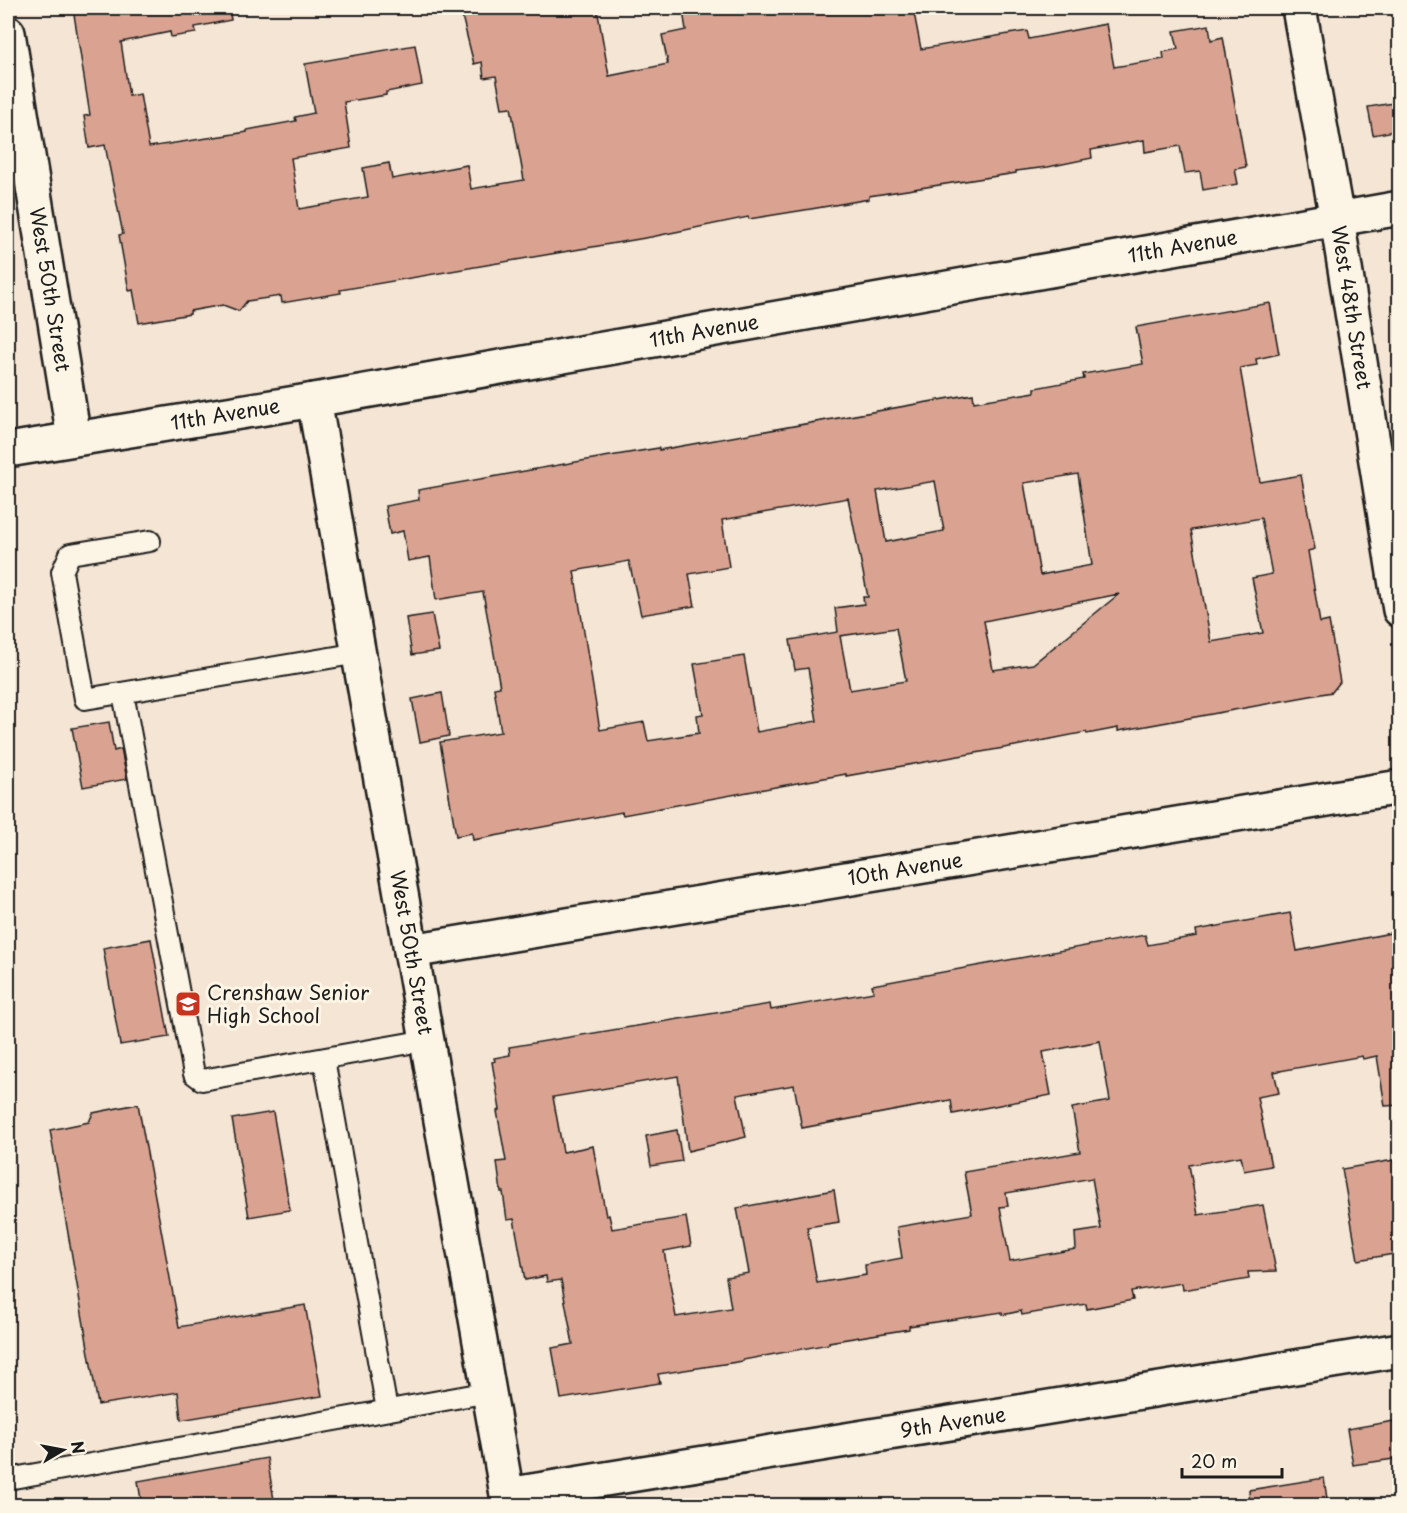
<svg xmlns="http://www.w3.org/2000/svg" width="1407" height="1513" viewBox="0 0 1407 1513" font-family="'Playpen Sans',sans-serif">
	<rect width="100%" height="100%" fill="#f5e5d4"/>
	<filter id="ink" filterUnits="userSpaceOnUse"><feTurbulence type="fractalNoise" baseFrequency=".0167" numOctaves="2"/><feDisplacementMap in="SourceGraphic" scale="12" xChannelSelector="R" yChannelSelector="G"/><feConvolveMatrix kernelMatrix="1 2 1 2 8 2 1 2 1" color-interpolation-filters="sRGB"/></filter>
	<g filter="url(#ink)">
		<path fill="#daa391" stroke="#1c1c1c" stroke-width="1.5" fill-rule="evenodd" d="M 73,8 L 229,8 L 231,20 L 195,27 L 196,33 L 171,37 L 170,32 L 121,42 L 129,96 L 140,94 L 149,147 L 247,132 L 247,130 L 296,121 L 295,117 L 314,113 L 305,64 L 415,45 L 422,85 L 386,92 L 386,95 L 344,102 L 351,148 L 291,158 L 299,209 L 368,197 L 363,168 L 389,163 L 392,179 L 467,165 L 471,189 L 524,180 L 511,107 L 502,108 L 496,76 L 484,78 L 482,62 L 474,64 L 460,8 L 597,8 L 609,76 L 668,64 L 662,35 L 686,30 L 683,11 L 703,8 L 913,8 L 921,49 L 1027,31 L 1029,39 L 1106,24 L 1114,67 L 1164,59 L 1163,52 L 1178,49 L 1174,31 L 1209,25 L 1211,40 L 1223,37 L 1246,167 L 1235,169 L 1238,184 L 1203,190 L 1200,171 L 1185,173 L 1180,146 L 1145,152 L 1144,140 L 1091,150 L 1092,158 L 1048,167 L 1016,171 L 1016,173 L 869,196 L 869,199 L 811,209 L 749,219 L 748,217 L 651,237 L 340,290 L 341,293 L 282,303 L 281,296 L 247,301 L 239,311 L 223,305 L 190,311 L 190,314 L 139,323 L 133,290 L 129,291 L 119,235 L 123,234 L 105,145 L 89,148 L 84,116 L 90,115 Z
			M 1400,102 L 1400,130 L 1373,135 L 1368,107 Z
			M 1270,303 L 1279,354 L 1256,359 L 1257,365 L 1240,368 L 1260,482 L 1301,475 L 1315,549 L 1308,551 L 1320,623 L 1329,621 L 1340,682 L 1332,692 L 1118,731 L 1118,728 L 1087,734 L 1086,732 L 1015,746 L 846,776 L 846,774 L 623,815 L 622,812 L 473,840 L 472,833 L 456,836 L 440,742 L 501,732 L 494,688 L 500,687 L 483,592 L 436,600 L 430,557 L 408,561 L 403,531 L 390,534 L 385,506 L 419,500 L 418,490 L 604,457 L 659,448 L 659,450 L 973,394 L 974,402 L 1035,392 L 1035,388 L 1084,379 L 1083,374 L 1143,364 L 1136,327 ZM 1078,474 L 1092,565 L 1040,575 L 1024,483 ZM 935,481 L 944,531 L 886,542 L 877,491 ZM 848,498 L 868,597 L 863,597 L 864,604 L 835,608 L 838,632 L 790,640 L 795,670 L 808,668 L 817,721 L 757,732 L 744,656 L 694,664 L 703,714 L 697,715 L 699,733 L 648,741 L 644,722 L 600,730 L 574,571 L 629,561 L 641,615 L 695,606 L 689,574 L 729,567 L 722,520 ZM 1261,518 L 1272,574 L 1252,578 L 1263,633 L 1211,642 L 1191,530 ZM 1119,594 L 1033,664 L 993,670 L 984,621 ZM 896,628 L 906,681 L 850,690 L 840,636 Z
			M 432,614 L 439,651 L 412,655 L 406,618 Z
			M 442,693 L 449,736 L 420,742 L 412,699 Z
			M 109,722 L 114,751 L 121,749 L 127,779 L 83,787 L 72,728 Z
			M 1290,913 L 1297,951 L 1391,933 L 1400,977 L 1400,1105 L 1385,1106 L 1377,1056 L 1363,1059 L 1362,1056 L 1274,1072 L 1279,1093 L 1257,1097 L 1271,1166 L 1244,1171 L 1241,1156 L 1189,1165 L 1198,1215 L 1263,1205 L 1276,1271 L 1248,1272 L 1249,1279 L 1183,1290 L 1182,1283 L 1131,1291 L 1133,1300 L 1087,1309 L 1086,1304 L 1022,1315 L 1021,1311 L 1002,1315 L 1002,1312 L 909,1326 L 909,1329 L 829,1342 L 829,1344 L 743,1360 L 743,1361 L 658,1374 L 660,1383 L 561,1399 L 552,1348 L 573,1344 L 561,1280 L 547,1282 L 546,1276 L 525,1280 L 514,1219 L 507,1220 L 503,1192 L 501,1192 L 497,1162 L 506,1161 L 497,1111 L 500,1110 L 492,1062 L 495,1061 L 494,1058 L 510,1055 L 509,1047 L 770,1004 L 771,1010 L 874,992 L 872,985 L 1145,935 L 1148,945 L 1197,936 L 1196,930 ZM 1100,1041 L 1110,1101 L 1072,1108 L 1080,1152 L 964,1172 L 972,1214 L 897,1227 L 902,1258 L 865,1265 L 866,1275 L 817,1283 L 807,1227 L 839,1222 L 834,1190 L 737,1208 L 749,1273 L 726,1277 L 731,1308 L 676,1317 L 664,1251 L 691,1246 L 686,1217 L 612,1229 L 609,1215 L 606,1216 L 593,1146 L 563,1152 L 553,1097 L 678,1076 L 688,1151 L 746,1137 L 737,1095 L 794,1085 L 802,1128 L 951,1100 L 953,1114 L 1051,1095 L 1043,1052 ZM 1092,1178 L 1101,1229 L 1075,1233 L 1076,1249 L 1010,1261 L 1000,1207 L 1008,1206 L 1006,1193 Z
			M 151,939 L 169,1037 L 120,1045 L 103,948 Z
			M 138,1104 L 179,1327 L 305,1305 L 322,1396 L 181,1420 L 178,1392 L 98,1405 L 50,1130 L 89,1122 L 93,1113 Z
			M 273,1112 L 290,1210 L 249,1217 L 232,1119 Z
			M 677,1130 L 682,1161 L 651,1166 L 646,1136 Z
			M 1400,1159 L 1400,1253 L 1358,1260 L 1342,1169 Z
			M 1400,1420 L 1400,1458 L 1353,1465 L 1347,1429 Z
			M 267,1458 L 275,1506 L 142,1506 L 138,1481 Z
			M 1324,1478 L 1328,1506 L 1250,1506 L 1249,1490 Z"/>
		<g fill="none" stroke-linecap="round" stroke-linejoin="round">
			<g stroke="#1c1c1c" stroke-width="24">
				<path id="service" d="M 150,541 L 70,554 L 62,572 L 85,699 L 359,653
					M 123,693 L 194,1074 L 202,1080 L 427,1040
					M 324,1059 L 387,1410
					M 8,1479 L 489,1392"/>
			</g>
			<g stroke="#1c1c1c" stroke-width="38">
				<g id="minor">
					<path id="s1" d="M 8,33 L 74,438"/>
					<path id="s2" d="M 314,400 L 509,1506"/>
					<path id="s3" d="M 8,450 L 314,400 L 1400,208"/>
					<path id="s4" d="M 411,951 L 1400,787"/>
					<path id="s5" d="M 507,1495 L 1400,1350"/>
				</g>
			</g>
			<g stroke="#1c1c1c" stroke-width="38">
				<g id="tertiary">
					<path id="s6" d="M 1299,8 L 1337,219 L 1400,610"/>
				</g>
			</g>
			<use href="#service" stroke="#fcf5e5" stroke-width="20"/>
			<use href="#minor" stroke="#fcf5e5" stroke-width="33"/>
			<use href="#tertiary" stroke="#fcf5e5" stroke-width="33"/>
		</g>
	</g>
	<defs>
		<g id="school-square" transform="scale(1.35)"><rect x="-9" y="-9" width="18" height="18" rx="4" fill="#c8321e" stroke="#fcf5e5"/><path d="M0-5L7-2L0 1L-7-2ZM-4 1L0 2.5L4 1V4Q0 6-4 4Z" fill="#fff"/></g>
	</defs>
	<g fill-rule="evenodd">
		<use href="#school-square" x="188" y="1004"/>
	</g>
	<g text-anchor="middle" stroke-width="6" stroke-linejoin="round" paint-order="stroke">
		<g font-size="20" fill="#1c1c1c" stroke="#fcf5e5">
			<text dy="7" stroke="none"><textPath href="#s3" startOffset="1192">11th Avenue</textPath></text>
			<text dy="7" stroke="none"><textPath href="#s1" startOffset="260">West 50th Street</textPath></text>
			<text dy="7" stroke="none"><textPath href="#s6" startOffset="304">West 48th Street</textPath></text>
			<text dy="7" stroke="none"><textPath href="#s3" startOffset="706">11th Avenue</textPath></text>
			<text dy="7" stroke="none"><textPath href="#s3" startOffset="220">11th Avenue</textPath></text>
			<text dy="7" stroke="none"><textPath href="#s4" startOffset="501">10th Avenue</textPath></text>
			<text dy="7" stroke="none"><textPath href="#s2" startOffset="561">West 50th Street</textPath></text>
			<text dy="7" stroke="none"><textPath href="#s5" startOffset="452">9th Avenue</textPath></text>
		</g>
		<g font-size="20" fill="#1c1c1c" stroke="#fcf5e5" text-anchor="start">
			<text x="207" y="1000">Crenshaw Senior<tspan x="207" dy="23">High School</tspan></text>
		</g>
	</g>
	<rect width="1407" height="1513" fill="none" stroke="#fcf5e5" stroke-width="30"/>
	<rect x="15" y="15" width="1377" height="1483" fill="none" stroke="#1c1c1c" stroke-width="2" filter="url(#ink)"/>
	<g transform="translate(63 1450) rotate(80)" stroke="#fcf5e5" stroke-width="4.5" paint-order="stroke">
	<path d="M0-4.5L10 22L0 15L-10 22Z" fill="#1c1c1c"/>
	<text y="-9" font-size="16" font-weight="bold" text-anchor="middle" fill="#1c1c1c">N</text>
	</g>
	<path d="M1182 1468v9h100v-9" fill="none" stroke="#1c1c1c" stroke-width="3"/>
	<text x="1191" y="1468" font-size="18" fill="#1c1c1c" stroke="#fcf5e5" stroke-width="4.5" paint-order="stroke">20 m</text>
</svg>
